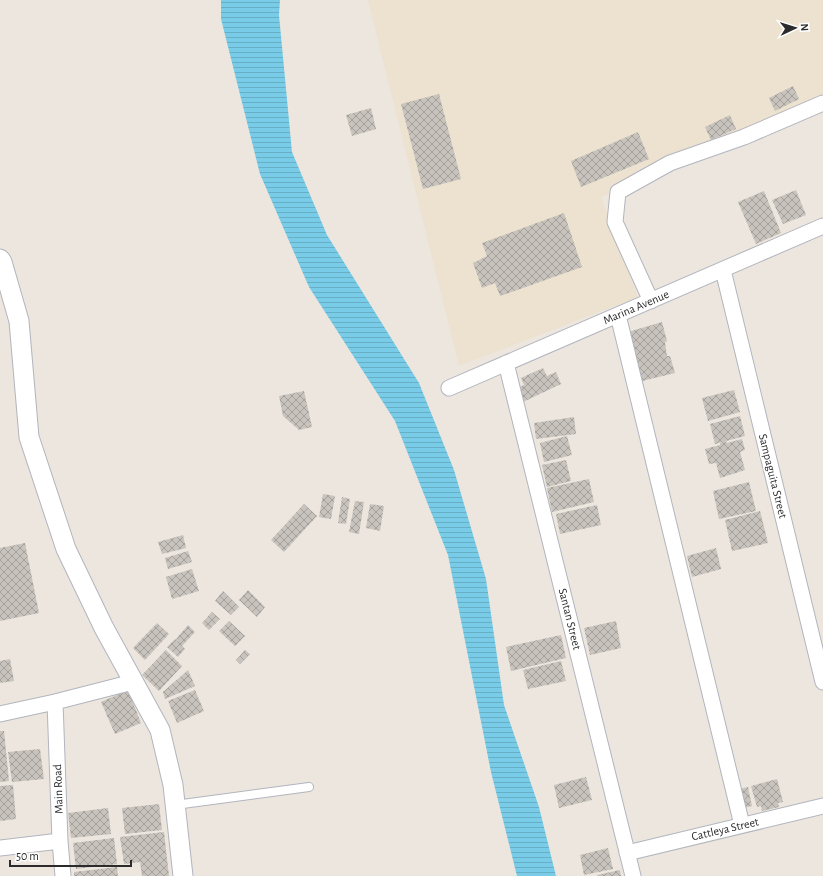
<svg xmlns="http://www.w3.org/2000/svg" width="823" height="876" viewBox="0 0 823 876" font-family="'Alegreya Sans',sans-serif">
	<defs>
		<pattern id="water-rules" width="6" height="5" patternUnits="userSpaceOnUse"><rect width="6" height="5" fill="#78cce7"/><path d="M0 2.5h6" fill="none" stroke="#68afc6"/></pattern>
		<pattern id="building-cross-hatch" width="8" height="8" patternUnits="userSpaceOnUse"><rect width="8" height="8" fill="#c8c4bd"/><path d="M0 0l8 8M0 8l8-8" fill="none" stroke="#a39f9a"/></pattern>
	</defs>
	<rect width="100%" height="100%" fill="#ece6de"/>
	<path fill="#ece2cf" d="M 368,0 L 823,0 L 823,96 L 601,197 L 638,297 L 459,366 Z"/>
	<path fill="url(#water-rules)" d="M 221,0 L 280,0 L 279,15 L 292,152 L 327,235 L 419,383 L 454,470 L 486,579 L 504,705 L 539,807 L 556,876 L 517,876 L 491,772 L 448,555 L 395,421 L 309,287 L 260,174 L 221,19 Z"/>
	<path fill="url(#building-cross-hatch)" d="M 793,86 L 799,99 L 775,111 L 769,98 Z
		M 439,94 L 461,179 L 423,189 L 401,104 Z
		M 371,108 L 376,129 L 352,136 L 346,115 Z
		M 730,115 L 736,129 L 711,140 L 705,127 Z
		M 638,132 L 649,159 L 581,187 L 571,161 Z
		M 796,190 L 806,215 L 783,224 L 772,200 Z
		M 764,191 L 781,233 L 756,244 L 738,202 Z
		M 564,213 L 582,267 L 500,296 L 495,283 L 482,288 L 473,263 L 487,256 L 482,243 Z
		M 662,322 L 667,341 L 665,342 L 667,356 L 670,356 L 675,373 L 638,382 L 628,332 Z
		M 543,368 L 547,376 L 556,372 L 561,384 L 523,402 L 517,388 L 524,385 L 521,378 Z
		M 734,390 L 740,412 L 708,421 L 702,398 Z
		M 304,391 L 312,427 L 299,430 L 283,416 L 279,396 Z
		M 740,416 L 745,436 L 715,444 L 710,424 Z
		M 574,417 L 576,434 L 536,439 L 534,423 Z
		M 567,436 L 572,455 L 544,462 L 540,443 Z
		M 742,439 L 745,450 L 740,452 L 745,470 L 720,478 L 716,463 L 709,464 L 705,449 L 720,445 L 720,443 L 726,441 L 727,443 Z
		M 566,460 L 571,481 L 547,487 L 542,465 Z
		M 589,479 L 594,502 L 552,512 L 547,488 Z
		M 749,482 L 756,511 L 719,519 L 713,491 Z
		M 323,494 L 335,496 L 331,519 L 319,517 Z
		M 342,497 L 350,499 L 346,524 L 338,523 Z
		M 355,501 L 364,502 L 359,534 L 349,532 Z
		M 304,504 L 317,516 L 284,552 L 271,540 Z
		M 370,504 L 384,506 L 380,531 L 366,528 Z
		M 597,505 L 601,525 L 560,534 L 556,514 Z
		M 760,511 L 768,543 L 732,551 L 725,520 Z
		M 183,535 L 186,548 L 162,554 L 158,542 Z
		M 25,543 L 39,613 L 0,621 L 0,548 Z
		M 716,548 L 721,569 L 692,577 L 687,556 Z
		M 188,551 L 192,562 L 168,569 L 165,558 Z
		M 192,569 L 199,591 L 172,599 L 166,577 Z
		M 248,590 L 265,607 L 257,617 L 239,600 Z
		M 223,591 L 239,607 L 231,615 L 215,601 Z
		M 212,612 L 220,619 L 209,630 L 202,623 Z
		M 229,621 L 245,636 L 235,646 L 219,631 Z
		M 616,621 L 621,648 L 590,655 L 584,628 Z
		M 157,623 L 169,634 L 145,660 L 133,648 Z
		M 188,625 L 195,632 L 182,646 L 185,649 L 178,657 L 167,647 L 175,639 L 179,643 L 176,639 Z
		M 561,635 L 566,658 L 511,671 L 506,647 Z
		M 166,650 L 182,666 L 159,691 L 142,675 Z
		M 245,650 L 250,654 L 240,664 L 236,660 Z
		M 10,659 L 14,681 L 0,683 L 0,661 Z
		M 561,661 L 566,681 L 528,689 L 523,670 Z
		M 188,670 L 195,686 L 165,699 L 163,692 Z
		M 128,690 L 141,723 L 115,734 L 101,702 Z
		M 195,690 L 204,711 L 177,723 L 168,701 Z
		M 0,731 L 4,731 L 9,781 L 0,782 Z
		M 40,749 L 44,779 L 12,782 L 8,752 Z
		M 586,777 L 592,800 L 559,808 L 554,785 Z
		M 777,779 L 783,802 L 778,803 L 779,807 L 762,811 L 761,806 L 757,807 L 751,786 Z
		M 13,785 L 16,819 L 0,821 L 0,786 Z
		M 748,787 L 752,806 L 739,809 L 735,790 Z
		M 159,804 L 162,830 L 125,834 L 122,808 Z
		M 108,808 L 111,834 L 71,838 L 68,813 Z
		M 164,832 L 169,876 L 142,876 L 140,862 L 124,864 L 120,837 Z
		M 114,838 L 117,864 L 76,869 L 73,843 Z
		M 608,848 L 613,869 L 584,875 L 580,855 Z
		M 117,867 L 118,876 L 74,876 L 74,872 Z
		M 620,870 L 621,876 L 597,876 L 597,875 Z"/>
	<g fill="none" stroke-linecap="round" stroke-linejoin="round">
		<g stroke="#b2b5be" stroke-width="10">
			<path id="service" d="M 175,805 L 309,787"/>
		</g>
		<g stroke="#b2b5be" stroke-width="17">
			<path id="minor" d="M 723,270 L 823,682
				M 651,301 L 615,222 L 618,192 L 670,163 L 744,137 L 823,103
				M 618,315 L 742,825
				M 506,363 L 633,876
				M 449,388 L 823,226
				M 55,702 L 60,841 L 63,876
				M 0,714 L 55,702 L 133,682
				M 0,848 L 60,841
				M 627,853 L 823,806"/>
		</g>
		<g stroke="#b2b5be" stroke-width="21">
			<path id="tertiary" d="M 0,259 L 2,262 L 19,321 L 29,437 L 66,549 L 104,628 L 160,730 L 173,785 L 183,876"/>
		</g>
		<use href="#service" stroke="#fff" stroke-width="8"/>
		<use href="#minor" stroke="#fff" stroke-width="15"/>
		<use href="#tertiary" stroke="#fff" stroke-width="19"/>
	</g>
	<g text-anchor="middle" stroke-width="3" stroke-linejoin="round" paint-order="stroke">
		<g font-size="12" fill="#2b2b2b" stroke="#fff">
			<text transform="translate(636 307) rotate(-23)" y="4">Marina Avenue</text>
			<text transform="translate(773 476) rotate(76)" y="4">Sampaguita Street</text>
			<text transform="translate(570 619) rotate(76)" y="4">Santan Street</text>
			<text transform="translate(58 789) rotate(-92)" y="4">Main Road</text>
			<text transform="translate(725 829) rotate(-13)" y="4">Cattleya Street</text>
		</g>
	</g>
	<g transform="translate(795 28) rotate(86)" stroke="#ffffff" stroke-width="3" paint-order="stroke">
	<path d="M0-3L7 15L0 10L-7 15Z" fill="#2b2b2b"/>
	<text y="-6" font-size="11" font-weight="bold" text-anchor="middle" fill="#2b2b2b">N</text>
	</g>
	<path d="M10 860v6h121v-6" fill="none" stroke="#2b2b2b" stroke-width="2"/>
	<text x="16" y="860" font-size="12" fill="#2b2b2b" stroke="#ffffff" stroke-width="3" paint-order="stroke">50 m</text>
</svg>
